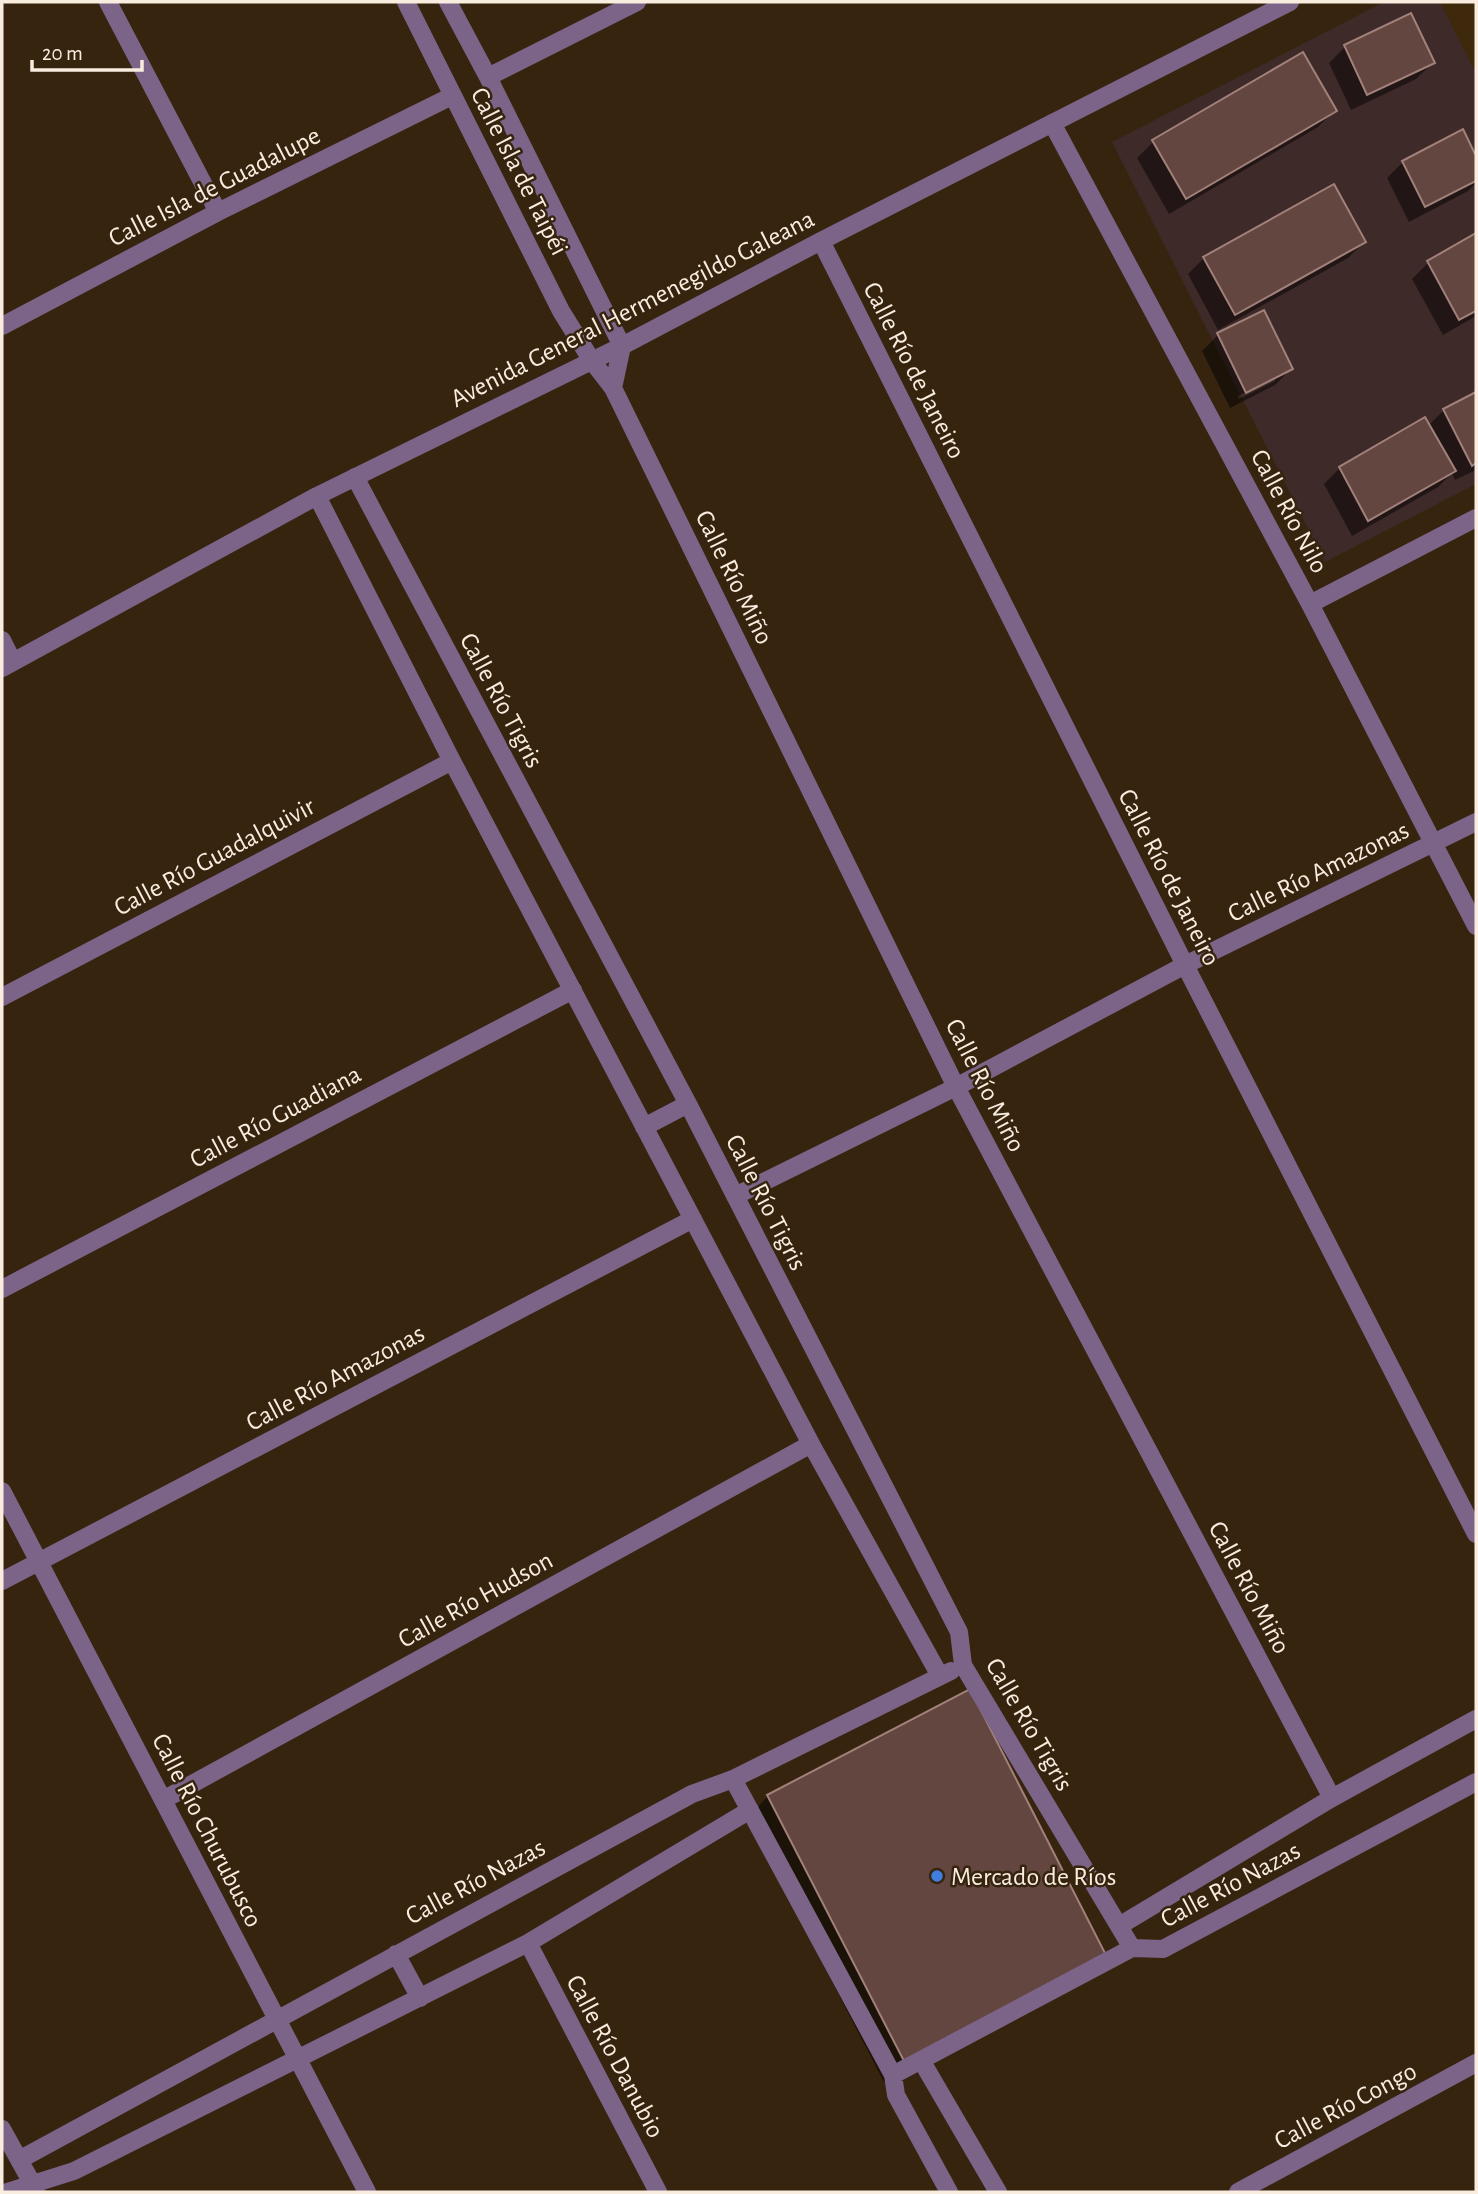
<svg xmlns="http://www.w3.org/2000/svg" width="1478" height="2194" viewBox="0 0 1478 2194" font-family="'Alegreya Sans',sans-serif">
	<rect width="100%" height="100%" fill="#36240f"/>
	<path fill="#3f290d" d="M 1440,2 L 1476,2 L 1476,73 Z"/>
	<path fill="#3e2a28" d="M 1384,2 L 1440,2 L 1476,73 L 1476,484 L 1325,562 L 1112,142 Z"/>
	<path fill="#0007" fill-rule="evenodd" d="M 1345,47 L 1433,63 L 1416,79 L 1351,110 L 1329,63 Z
		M 1302,55 L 1334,111 L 1318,127 L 1169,214 L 1137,158 L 1153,142 Z
		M 1462,131 L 1476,160 L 1476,183 L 1468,191 L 1409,222 L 1387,178 L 1403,162 Z
		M 1476,235 L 1476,316 L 1443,335 L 1412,279 L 1428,263 Z
		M 1364,242 L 1348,258 L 1218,330 L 1188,274 L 1204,258 Z
		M 1218,335 L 1291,369 L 1275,385 L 1230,408 L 1202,351 ZM 1275,377 L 1275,381 L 1239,399 L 1238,396 Z
		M 1476,394 L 1476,470 L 1455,480 L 1452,473 L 1438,487 L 1352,536 L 1324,484 L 1340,468 L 1428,426 L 1444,410 Z
		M 768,1796 L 1084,1978 L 884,2082 L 747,1818 Z"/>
	<path fill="#644641" stroke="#a2817b" stroke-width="2" d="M 1411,13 L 1435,63 L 1367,95 L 1344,45 Z
		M 1303,52 L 1337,111 L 1186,199 L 1152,140 Z
		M 1463,129 L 1476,156 L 1476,181 L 1425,207 L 1402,161 Z
		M 1334,184 L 1366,242 L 1235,315 L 1203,257 Z
		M 1476,233 L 1476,311 L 1459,320 L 1427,261 Z
		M 1264,310 L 1293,369 L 1246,393 L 1217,333 Z
		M 1476,392 L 1476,463 L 1472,466 L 1443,409 Z
		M 1425,417 L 1456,471 L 1368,521 L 1339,467 Z
		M 970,1689 L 1107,1957 L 905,2063 L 767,1795 Z"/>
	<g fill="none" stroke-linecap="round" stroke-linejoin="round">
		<path stroke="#7c6489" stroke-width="18" d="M 108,2 L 218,212
			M 406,2 L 561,311 L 592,361 L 613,388 L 956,1087 L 1332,1798
			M 448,2 L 488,77 L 622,346 L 613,388
			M 488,77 L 637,2
			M 1052,123 L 1310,604 L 1476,926
			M 821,241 L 1185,965 L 1476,1534
			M 2,326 L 218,212 L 452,96
			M 355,477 L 688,1104 L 959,1632 L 963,1665 L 1132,1948
			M 317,496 L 452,761 L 811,1444 L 940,1676
			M 1310,604 L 1476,518
			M 2,640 L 13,662
			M 2,668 L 317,496 L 622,346 L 821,241 L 1290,2
			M 2,997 L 452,761
			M 644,1127 L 688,1104
			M 735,1196 L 956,1087 L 1185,965 L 1476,822
			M 2,1289 L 573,990
			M 2,1491 L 367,2192
			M 2,1581 L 693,1219
			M 733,1779 L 893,2075 L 896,2095 L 949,2192
			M 163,1800 L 811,1444
			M 1119,1926 L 1332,1798 L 1476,1719
			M 528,1943 L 658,2192
			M 396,1954 L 420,1998
			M 921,2060 L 998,2192
			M 893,2075 L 1132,1948 L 1163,1949 L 1476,1782
			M 2,2129 L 37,2192
			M 19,2160 L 692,1794 L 733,1779 L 951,1671
			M 7,2192 L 74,2171 L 528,1943 L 750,1810
			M 1238,2192 L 1476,2063"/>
	</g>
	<circle fill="#3f7fe0" stroke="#36240f" stroke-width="2.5" cx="937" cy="1876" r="7"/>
	<g text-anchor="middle" stroke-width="5" stroke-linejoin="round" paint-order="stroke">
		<g font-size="26" fill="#f9ede0" stroke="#36240f">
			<text transform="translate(520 171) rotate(63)" y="9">Calle Isla de Taipéi</text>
			<text transform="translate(214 186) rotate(-27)" y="9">Calle Isla de Guadalupe</text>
			<text transform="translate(632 308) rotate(-27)" y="9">Avenida General Hermenegildo Galeana</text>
			<text transform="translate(915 370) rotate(63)" y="9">Calle Río de Janeiro</text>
			<text transform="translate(1290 511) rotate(62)" y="9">Calle Río Nilo</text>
			<text transform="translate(735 577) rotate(64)" y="9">Calle Río Miño</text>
			<text transform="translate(502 700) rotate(62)" y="9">Calle Río Tigris</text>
			<text transform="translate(214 856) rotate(-28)" y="9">Calle Río Guadalquivir</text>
			<text transform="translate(1318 871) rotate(-26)" y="9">Calle Río Amazonas</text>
			<text transform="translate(1170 877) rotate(63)" y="9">Calle Río de Janeiro</text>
			<text transform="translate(986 1085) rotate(63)" y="9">Calle Río Miño</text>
			<text transform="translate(275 1116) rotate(-28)" y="9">Calle Río Guadiana</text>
			<text transform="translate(767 1202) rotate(63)" y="9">Calle Río Tigris</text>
			<text transform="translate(335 1377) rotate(-28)" y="9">Calle Río Amazonas</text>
			<text transform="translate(1250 1587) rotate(62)" y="9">Calle Río Miño</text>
			<text transform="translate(475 1599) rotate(-29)" y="9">Calle Río Hudson</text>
			<text transform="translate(1030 1724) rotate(60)" y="9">Calle Río Tigris</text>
			<text transform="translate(208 1830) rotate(63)" y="9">Calle Río Churubusco</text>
			<text transform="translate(475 1881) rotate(-28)" y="9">Calle Río Nazas</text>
			<text transform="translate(1230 1884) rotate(-28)" y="9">Calle Río Nazas</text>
			<text transform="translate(616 2056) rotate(62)" y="9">Calle Río Danubio</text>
			<text transform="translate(1345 2105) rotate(-28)" y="9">Calle Río Congo</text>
		</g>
		<g font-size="26" fill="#f9ede0" stroke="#36240f" text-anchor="start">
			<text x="951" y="1885">Mercado de Ríos</text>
		</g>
	</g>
	<rect width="1478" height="2194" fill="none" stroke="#f9ede0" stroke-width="7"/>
	<path d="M32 60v10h110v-10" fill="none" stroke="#f9ede0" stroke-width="3.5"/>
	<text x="42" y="60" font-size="21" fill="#f9ede0" stroke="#36240f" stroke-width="5" paint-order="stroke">20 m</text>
</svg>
